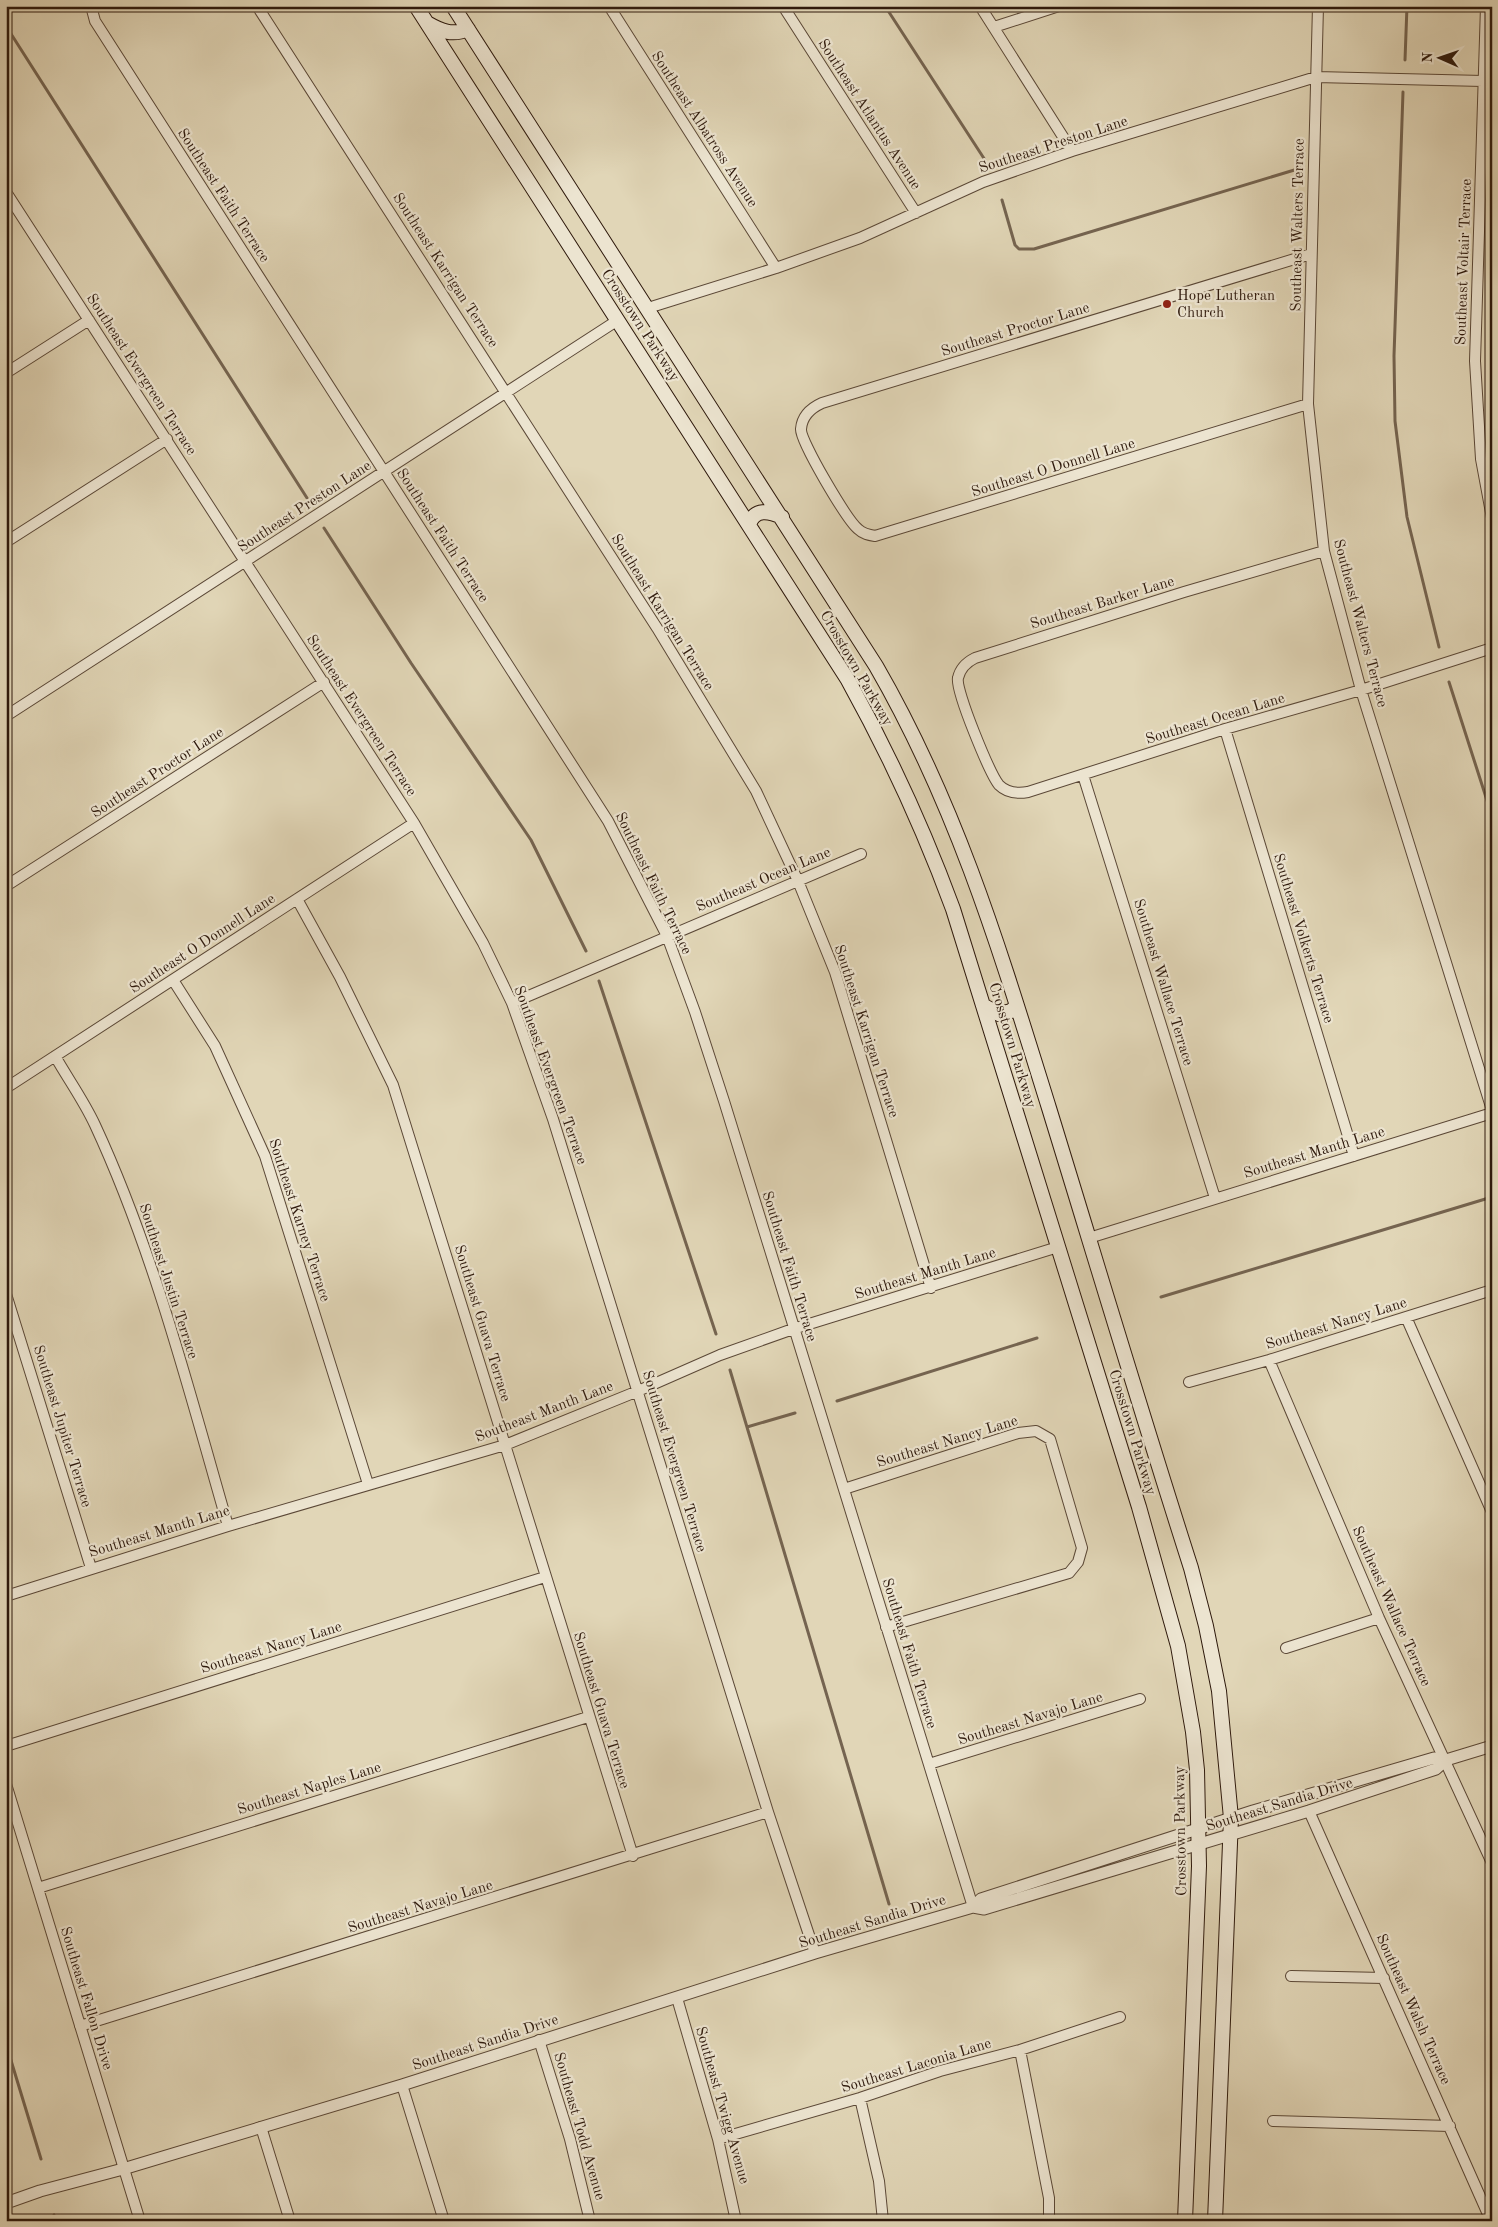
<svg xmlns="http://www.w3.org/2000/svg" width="1498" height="2227" viewBox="0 0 1498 2227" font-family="'Old Standard TT',serif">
	<rect width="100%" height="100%" fill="#e1d6b7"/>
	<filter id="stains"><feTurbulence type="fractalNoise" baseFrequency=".004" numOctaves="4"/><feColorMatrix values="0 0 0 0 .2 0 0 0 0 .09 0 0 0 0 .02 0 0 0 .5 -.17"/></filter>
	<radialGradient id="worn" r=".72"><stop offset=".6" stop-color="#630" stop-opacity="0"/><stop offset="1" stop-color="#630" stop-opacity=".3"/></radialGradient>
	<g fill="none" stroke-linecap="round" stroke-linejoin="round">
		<path stroke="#756450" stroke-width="3" d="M 885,6 L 985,160
			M 6,26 L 307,498
			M 1405,60 L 1407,6
			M 1403,92 L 1394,356 L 1395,421 L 1407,517 L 1439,647
			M 1002,200 L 1015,245 L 1019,249 L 1034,249 L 1301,168
			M 324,528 L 411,663 L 531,840 L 586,951
			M 1449,682 L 1492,816
			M 599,981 L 716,1334
			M 1161,1297 L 1492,1197
			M 730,1370 L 889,1904
			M 837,1401 L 1037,1338
			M 747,1427 L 795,1413
			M 6,2044 L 41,2159
			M 54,2215 L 55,2221"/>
		<g stroke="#5b4837" stroke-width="12">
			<path id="minor" d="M 91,6 L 95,21 L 608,821 L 667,936 L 695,1012 L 724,1101 L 973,1907
				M 257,6 L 657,628 L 756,791 L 798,881 L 835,972 L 931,1288
				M 609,6 L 776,268
				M 783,6 L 916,213
				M 980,6 L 1072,151
				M 1318,6 L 1308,404 L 1324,551 L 1361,690 L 1492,1110
				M 1486,6 L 1475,361 L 1481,459 L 1492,518
				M 994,27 L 1059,6
				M 6,192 L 414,823 L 483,943 L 512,1003 L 553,1119 L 768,1812 L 815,1953
				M 648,308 L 776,268 L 860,238 L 983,182 L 1072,151 L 1316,77 L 1483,81
				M 6,373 L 89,320
				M 1308,404 L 875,536 C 869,535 863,534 858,529 C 847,520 800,441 801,429 C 802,416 811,408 822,403 L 1311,254
				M 6,542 L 167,439
				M 1324,551 L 1184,592 L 975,658 C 967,662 960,669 958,678 C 955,690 990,774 999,785 C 1007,793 1017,794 1028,792 L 1225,729 L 1361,690 L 1492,648
				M 6,716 L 618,320
				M 1225,729 L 1354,1156
				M 1083,775 L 1215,1198
				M 6,886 L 324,682
				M 297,899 L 340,977 L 393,1085 L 633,1856
				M 173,980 L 215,1046 L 265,1156 L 368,1484
				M 512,1003 L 861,854
				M 55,1056 C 68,1079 84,1101 95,1125 C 154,1252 189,1391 228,1526
				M 6,1088 L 414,823
				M 1089,1238 L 1492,1113
				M 6,1294 L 91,1568
				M 1406,1317 L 1492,1512
				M 1269,1360 L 1379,1618 L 1492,1863
				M 1189,1382 L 1269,1360 L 1492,1290
				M 844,1489 L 1018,1433 L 1036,1431 L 1050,1439 L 1082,1548 L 1078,1562 L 1069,1573 L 886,1627
				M 6,1596 L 228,1526 L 505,1445 L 638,1391 L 720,1355 L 793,1329 L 1058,1247
				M 1286,1648 L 1379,1618
				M 6,1746 L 545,1577
				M 929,1764 L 1140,1699
				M 6,1784 L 140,2221
				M 1309,1811 L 1491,2221
				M 38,1888 L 588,1717
				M 1291,1976 L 1384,1978
				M 677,1998 L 718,2139 L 736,2221
				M 80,2026 L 768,1812
				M 539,2040 L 570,2139 L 590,2221
				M 1020,2050 L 1049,2198 L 1049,2221
				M 402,2085 L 444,2221
				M 860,2098 L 879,2181 L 883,2221
				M 1273,2121 L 1450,2126
				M 261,2127 L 290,2221
				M 718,2139 L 860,2098 L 940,2071 L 1020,2050 L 1120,2017"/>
		</g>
		<g stroke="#5b4837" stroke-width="13">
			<path id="tertiary" d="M 973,1907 L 984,1909 L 1309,1811 L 1436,1769 L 1446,1760
				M 6,2203 L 40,2191 L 123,2169 L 402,2085 L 815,1953 L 973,1907 L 981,1899 L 1253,1811 L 1434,1758 L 1446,1760 L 1492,1746"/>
		</g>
		<g stroke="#2e190c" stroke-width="16">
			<path id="secondary" d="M 416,6 L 848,680 C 889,754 924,830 953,909 L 1139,1507 L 1178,1646 L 1193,1732 L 1197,1770 L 1199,1866 L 1185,2221
				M 453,6 L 876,666 C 958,808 1001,954 1049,1108 C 1096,1261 1142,1415 1191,1568 L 1206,1626 L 1219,1691 L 1231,1818 L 1215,2221
				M 427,23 C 441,31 452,36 468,29
				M 749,524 C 755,508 769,511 782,517
				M 984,1006 L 999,1014 L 1011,1011 L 1017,1006"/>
		</g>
		<use href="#minor" stroke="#ece4d0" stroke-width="10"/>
		<use href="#tertiary" stroke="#ece4d0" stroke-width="11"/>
		<use href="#secondary" stroke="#ece4d0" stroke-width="14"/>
	</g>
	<circle fill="#8f2418" stroke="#ece4d0" stroke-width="2" cx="1167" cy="304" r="5"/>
	<g text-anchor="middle" stroke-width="4.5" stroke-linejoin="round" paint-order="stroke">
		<g font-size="15" fill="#2e190c" stroke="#ece4d0">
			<text transform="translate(870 114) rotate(57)" y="5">Southeast Atlantus Avenue</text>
			<text transform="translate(705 129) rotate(57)" y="5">Southeast Albatross Avenue</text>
			<text transform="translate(1053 144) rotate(-18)" y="5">Southeast Preston Lane</text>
			<text transform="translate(224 195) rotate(57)" y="5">Southeast Faith Terrace</text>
			<text transform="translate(1297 225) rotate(-89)" y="5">Southeast Walters Terrace</text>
			<text transform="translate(1463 262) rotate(-88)" y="5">Southeast Voltair Terrace</text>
			<text transform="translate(446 270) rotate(57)" y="5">Southeast Karrigan Terrace</text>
			<text transform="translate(641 325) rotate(57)" y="5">Crosstown Parkway</text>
			<text transform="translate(1015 329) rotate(-17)" y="5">Southeast Proctor Lane</text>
			<text transform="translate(142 374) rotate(57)" y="5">Southeast Evergreen Terrace</text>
			<text transform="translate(1053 467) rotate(-17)" y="5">Southeast O Donnell Lane</text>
			<text transform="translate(304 506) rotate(-33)" y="5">Southeast Preston Lane</text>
			<text transform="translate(443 535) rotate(57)" y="5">Southeast Faith Terrace</text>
			<text transform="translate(1102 602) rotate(-17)" y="5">Southeast Barker Lane</text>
			<text transform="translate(663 612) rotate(58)" y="5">Southeast Karrigan Terrace</text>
			<text transform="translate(1361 623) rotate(75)" y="5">Southeast Walters Terrace</text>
			<text transform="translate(857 668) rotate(60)" y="5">Crosstown Parkway</text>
			<text transform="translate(362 715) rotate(57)" y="5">Southeast Evergreen Terrace</text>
			<text transform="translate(1215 718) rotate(-17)" y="5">Southeast Ocean Lane</text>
			<text transform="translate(157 772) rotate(-33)" y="5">Southeast Proctor Lane</text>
			<text transform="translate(763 879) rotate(-23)" y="5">Southeast Ocean Lane</text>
			<text transform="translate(654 883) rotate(64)" y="5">Southeast Faith Terrace</text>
			<text transform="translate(1304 938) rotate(73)" y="5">Southeast Volkerts Terrace</text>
			<text transform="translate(202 943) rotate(-33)" y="5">Southeast O Donnell Lane</text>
			<text transform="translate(1164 982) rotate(73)" y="5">Southeast Wallace Terrace</text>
			<text transform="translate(867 1031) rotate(72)" y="5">Southeast Karrigan Terrace</text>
			<text transform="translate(1013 1045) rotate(73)" y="5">Crosstown Parkway</text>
			<text transform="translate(551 1075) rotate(70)" y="5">Southeast Evergreen Terrace</text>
			<text transform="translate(1314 1152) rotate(-17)" y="5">Southeast Manth Lane</text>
			<text transform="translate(300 1220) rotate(72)" y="5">Southeast Karney Terrace</text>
			<text transform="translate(790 1266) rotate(73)" y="5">Southeast Faith Terrace</text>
			<text transform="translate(925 1273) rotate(-17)" y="5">Southeast Manth Lane</text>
			<text transform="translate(169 1281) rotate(72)" y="5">Southeast Justin Terrace</text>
			<text transform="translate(483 1323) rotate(73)" y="5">Southeast Guava Terrace</text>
			<text transform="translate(1336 1323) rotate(-17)" y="5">Southeast Nancy Lane</text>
			<text transform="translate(544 1411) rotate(-21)" y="5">Southeast Manth Lane</text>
			<text transform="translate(63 1426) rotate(73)" y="5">Southeast Jupiter Terrace</text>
			<text transform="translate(1133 1432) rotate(73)" y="5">Crosstown Parkway</text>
			<text transform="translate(947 1441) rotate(-17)" y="5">Southeast Nancy Lane</text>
			<text transform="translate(675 1461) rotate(73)" y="5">Southeast Evergreen Terrace</text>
			<text transform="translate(159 1531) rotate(-17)" y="5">Southeast Manth Lane</text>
			<text transform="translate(1392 1606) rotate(66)" y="5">Southeast Wallace Terrace</text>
			<text transform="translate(271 1647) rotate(-17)" y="5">Southeast Nancy Lane</text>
			<text transform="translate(910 1653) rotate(73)" y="5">Southeast Faith Terrace</text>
			<text transform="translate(602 1710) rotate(73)" y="5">Southeast Guava Terrace</text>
			<text transform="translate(1030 1718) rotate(-17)" y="5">Southeast Navajo Lane</text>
			<text transform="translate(309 1788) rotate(-17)" y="5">Southeast Naples Lane</text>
			<text transform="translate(1279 1804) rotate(-17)" y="5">Southeast Sandia Drive</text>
			<text transform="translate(1180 1831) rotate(-91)" y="5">Crosstown Parkway</text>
			<text transform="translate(420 1906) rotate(-17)" y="5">Southeast Navajo Lane</text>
			<text transform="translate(872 1921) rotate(-17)" y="5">Southeast Sandia Drive</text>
			<text transform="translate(87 1998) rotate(73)" y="5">Southeast Fallon Drive</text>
			<text transform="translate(1414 2009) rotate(66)" y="5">Southeast Walsh Terrace</text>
			<text transform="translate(485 2042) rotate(-18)" y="5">Southeast Sandia Drive</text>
			<text transform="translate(916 2065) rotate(-17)" y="5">Southeast Laconia Lane</text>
			<text transform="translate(723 2105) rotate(74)" y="5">Southeast Twigg Avenue</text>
			<text transform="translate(580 2126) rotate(74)" y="5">Southeast Todd Avenue</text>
		</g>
		<g font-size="15" fill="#2e190c" stroke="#ece4d0" text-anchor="start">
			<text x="1177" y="300">Hope Lutheran<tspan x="1177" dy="17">Church</tspan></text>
		</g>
	</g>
	<rect width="1498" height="2227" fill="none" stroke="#e1d6b7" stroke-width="25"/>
	<rect x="8" y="8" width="1483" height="2212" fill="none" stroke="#2e190c" stroke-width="2.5"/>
	<rect x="12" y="12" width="1473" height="2202" fill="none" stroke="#2e190c"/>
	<g transform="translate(1440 58) rotate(272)" stroke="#ece4d0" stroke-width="4" paint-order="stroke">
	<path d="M0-4L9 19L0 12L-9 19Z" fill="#2e190c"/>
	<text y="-8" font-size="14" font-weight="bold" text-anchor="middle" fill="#2e190c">N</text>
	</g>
	<rect width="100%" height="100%" filter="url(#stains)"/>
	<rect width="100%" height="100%" fill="url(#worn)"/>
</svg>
